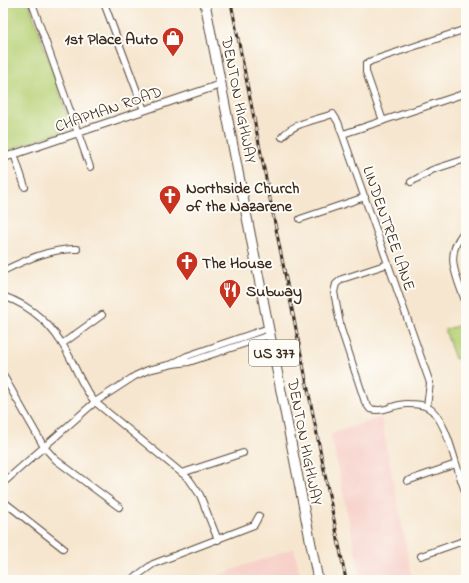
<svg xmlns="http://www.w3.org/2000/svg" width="469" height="583" viewBox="0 0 469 583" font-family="'Indie Flower',sans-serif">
	<rect width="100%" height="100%" fill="#fdfcf7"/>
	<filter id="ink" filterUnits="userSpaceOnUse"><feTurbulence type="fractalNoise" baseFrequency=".025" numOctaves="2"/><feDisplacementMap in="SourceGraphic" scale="8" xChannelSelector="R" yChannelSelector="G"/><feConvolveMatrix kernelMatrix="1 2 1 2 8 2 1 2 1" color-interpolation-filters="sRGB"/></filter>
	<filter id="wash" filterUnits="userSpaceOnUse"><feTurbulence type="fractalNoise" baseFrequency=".012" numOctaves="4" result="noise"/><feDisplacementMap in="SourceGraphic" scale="16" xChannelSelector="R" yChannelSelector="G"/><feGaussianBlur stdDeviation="0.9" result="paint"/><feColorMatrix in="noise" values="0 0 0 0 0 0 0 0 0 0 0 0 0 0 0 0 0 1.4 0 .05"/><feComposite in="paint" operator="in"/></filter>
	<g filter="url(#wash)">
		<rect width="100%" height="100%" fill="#f6e6cf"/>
		<path fill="#f7d0c9" d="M 381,417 L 387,449 L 413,580 L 361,580 L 331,434 Z
			M 294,548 L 301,580 L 204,580 Z"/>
		<path fill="#b7d177" stroke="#797e4a" d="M 3,3 L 29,3 L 72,128 L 3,152 Z
			M 466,323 L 466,355 L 455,359 L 445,330 Z"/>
	</g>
	<g filter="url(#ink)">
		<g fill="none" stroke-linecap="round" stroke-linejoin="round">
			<g stroke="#574639" stroke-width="8">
				<path id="minor" d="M 32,3 L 90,167
					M 104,3 L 144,110
					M 383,121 L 366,72 L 366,64 L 371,61 L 466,29
					M 343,134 L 466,93
					M 282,137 C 293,123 316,120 333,114 L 338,122 L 430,383 L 427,407
					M 14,154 L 25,187
					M 411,182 L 432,170 L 466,159
					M 300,219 L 365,197
					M 466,230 C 443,253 456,276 466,303
					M 388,264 L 342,279 L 336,284 L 334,292 L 341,329 L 365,402 L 370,409 C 386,413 394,403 409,404 C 414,404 423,405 427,407 C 448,417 456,472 466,493
					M 3,271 C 25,260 52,248 77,249
					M 3,296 C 32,306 54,327 68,354 C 77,370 82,387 95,402 L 189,479 L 200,495 L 218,540
					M 62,344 L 102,315
					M 174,363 L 187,356 L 269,328
					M 3,375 L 44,447 L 56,460 L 119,507
					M 182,473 L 243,453
					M 407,481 L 456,464
					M 3,483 L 95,402 L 135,376 L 148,370 L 173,364 L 189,362 L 270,335
					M 3,501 L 63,548
					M 421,556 L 466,540
					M 131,580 L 153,564 L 254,525 L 259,516"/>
			</g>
			<g stroke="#574639" stroke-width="9">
				<path id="tertiary" d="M 3,158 L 222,84"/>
			</g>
			<g stroke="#574639" stroke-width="11">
				<path id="primary" d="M 205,3 L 318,580"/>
			</g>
			<use href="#minor" stroke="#fff" stroke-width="6"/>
			<use href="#tertiary" stroke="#fff" stroke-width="7"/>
			<use href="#primary" stroke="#fff" stroke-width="9"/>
			<g stroke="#3b2a1e" stroke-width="3">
				<path id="rail" d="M 231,3 L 346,580"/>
			</g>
			<use href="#rail" stroke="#fdfcf7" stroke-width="1.5" stroke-dasharray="4.5" stroke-linecap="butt"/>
		</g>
	</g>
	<defs>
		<g id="shop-pin" transform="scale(1.15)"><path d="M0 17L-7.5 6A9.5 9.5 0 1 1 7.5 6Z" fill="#c8321e" stroke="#fdfcf7"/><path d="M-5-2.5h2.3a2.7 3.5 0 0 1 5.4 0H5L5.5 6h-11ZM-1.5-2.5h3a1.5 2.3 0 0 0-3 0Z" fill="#fff"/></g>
		<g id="church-pin" transform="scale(1.15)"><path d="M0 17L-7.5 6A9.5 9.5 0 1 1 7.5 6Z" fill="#c8321e" stroke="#fdfcf7"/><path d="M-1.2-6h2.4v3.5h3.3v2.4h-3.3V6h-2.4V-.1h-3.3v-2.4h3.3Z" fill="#fff"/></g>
		<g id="restaurant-pin" transform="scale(1.15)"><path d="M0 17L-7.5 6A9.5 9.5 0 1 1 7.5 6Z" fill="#c8321e" stroke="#fdfcf7"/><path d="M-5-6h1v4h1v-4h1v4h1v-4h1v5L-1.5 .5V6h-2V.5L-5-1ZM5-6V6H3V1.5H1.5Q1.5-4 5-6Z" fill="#fff"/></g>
	</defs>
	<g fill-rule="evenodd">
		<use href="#shop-pin" x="173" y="38"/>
		<use href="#church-pin" x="170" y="196"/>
		<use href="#church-pin" x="187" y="262"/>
		<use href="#restaurant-pin" x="230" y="290"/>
	</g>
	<g text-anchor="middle" stroke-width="4" stroke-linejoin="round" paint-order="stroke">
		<rect fill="#fdfcf7" stroke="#75695f" stroke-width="1" x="249" y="340" width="50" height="26" rx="3"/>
		<g font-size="15" font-weight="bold" fill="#3b2a1e">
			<text x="274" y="358">US 377</text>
		</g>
		<g font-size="16" font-weight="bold" fill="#3b2a1e" stroke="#fdfcf7" text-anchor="start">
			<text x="158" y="44" text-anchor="end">1st Place Auto</text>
			<text x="186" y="193">Northside Church<tspan x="186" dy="18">of the Nazarene</tspan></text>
			<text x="202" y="268">The House</text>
			<text x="246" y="296">Subway</text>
		</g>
		<g font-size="16" fill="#3b2a1e" stroke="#fdfcf7">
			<text transform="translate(240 100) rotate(79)" y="6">DENTON HIGHWAY</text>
			<text transform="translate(108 108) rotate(-19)" y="6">CHAPMAN ROAD</text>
			<text transform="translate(390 228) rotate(71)" y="6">LINDENTREE LANE</text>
			<text transform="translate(306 442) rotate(79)" y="6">DENTON HIGHWAY</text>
		</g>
	</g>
	<rect width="469" height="583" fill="none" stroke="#fdfcf7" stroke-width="16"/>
</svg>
